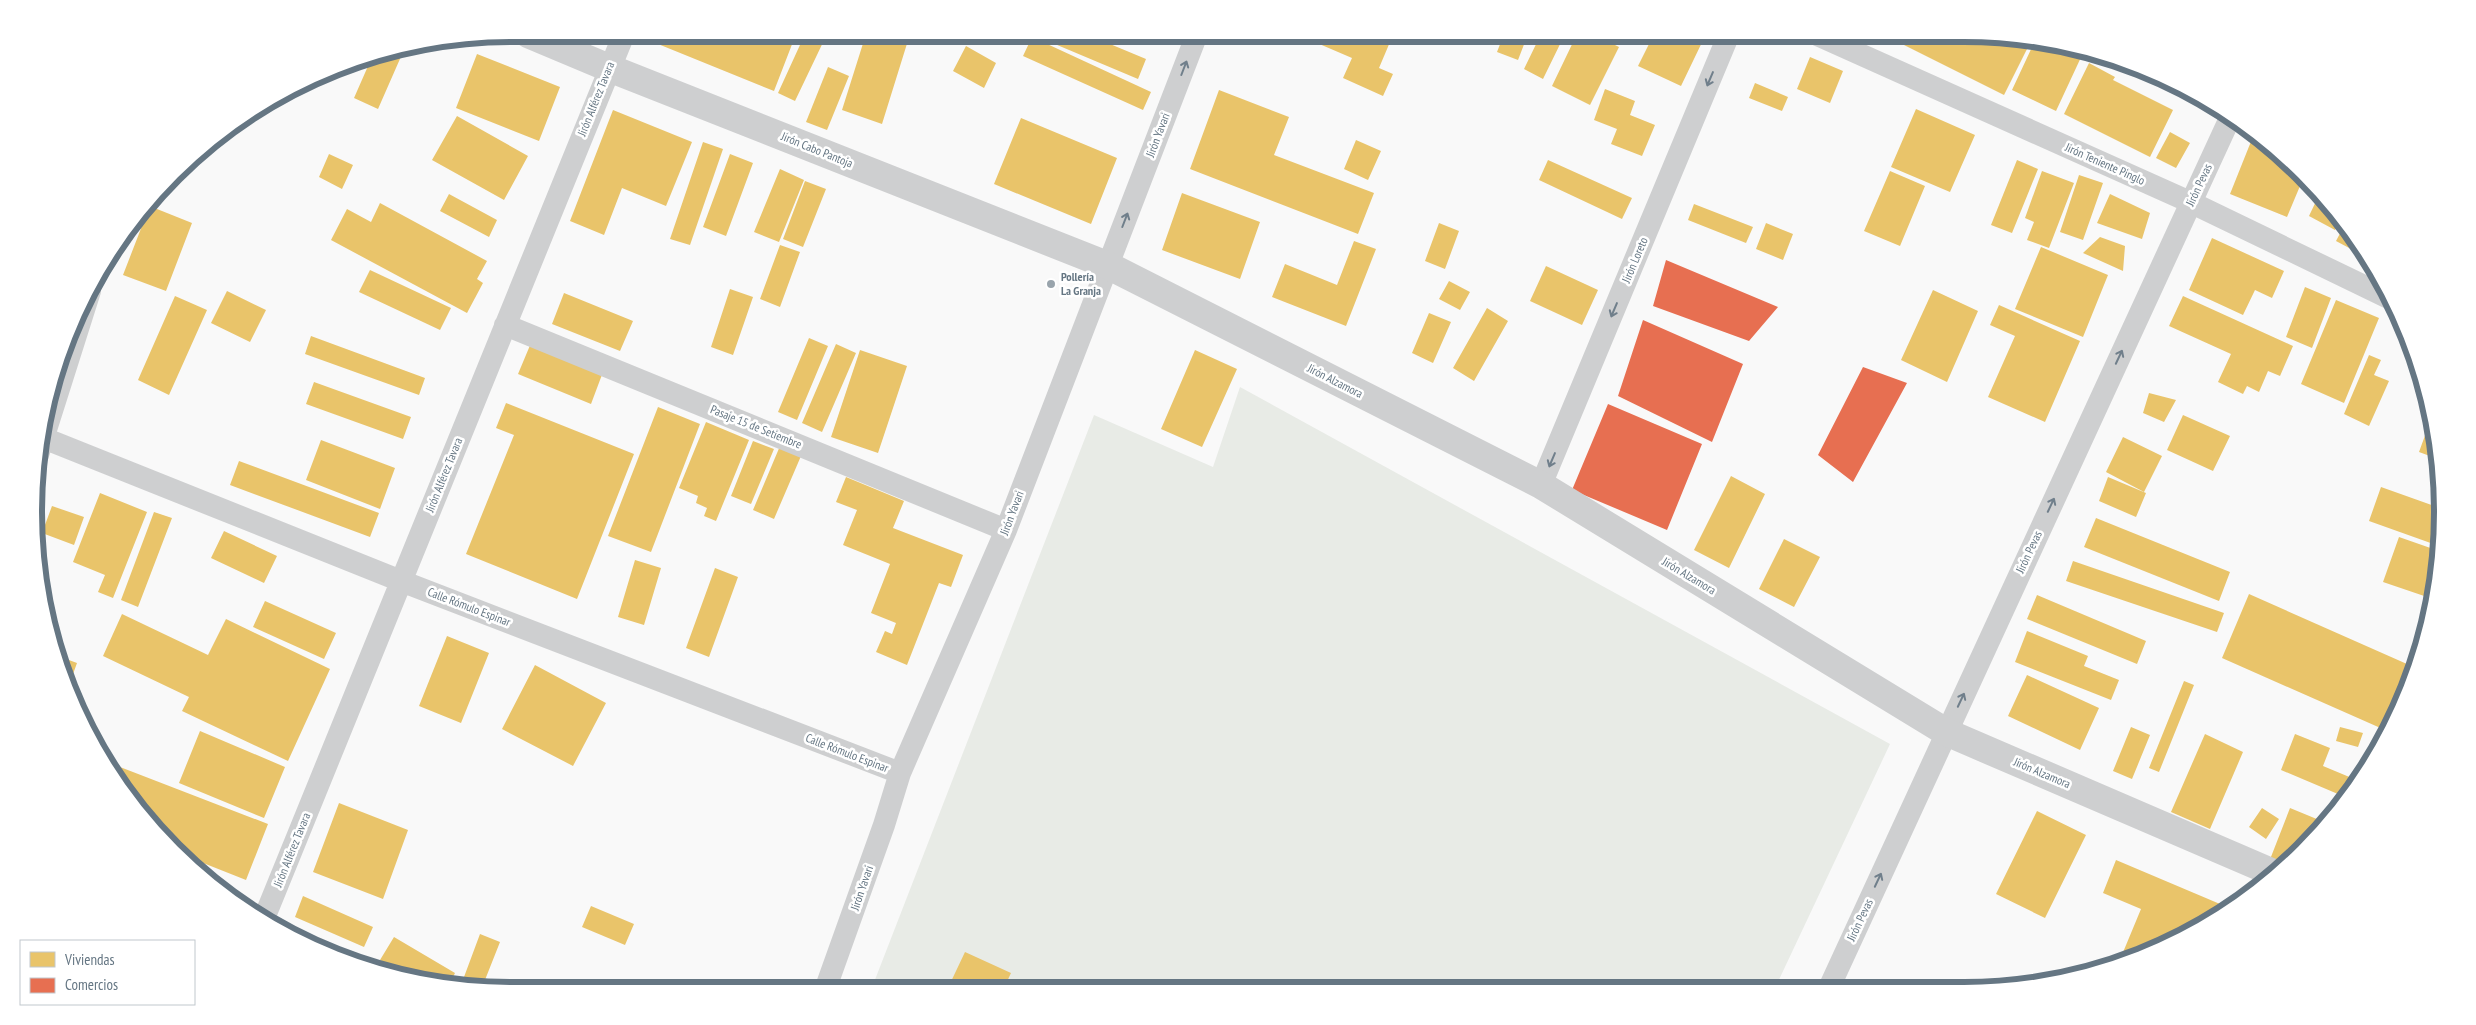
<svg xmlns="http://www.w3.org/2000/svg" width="2476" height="1025" viewBox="0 0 2476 1025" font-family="'PT Sans Narrow',sans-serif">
	<rect width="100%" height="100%" fill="#f9f9f9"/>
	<path fill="#e8ebe6" d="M 1240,387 L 1890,744 L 1775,988 L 871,990 L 1094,415 L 1213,467 Z"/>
	<path fill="#e9c46a" d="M 662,34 L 796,34 L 774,91 L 658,44 Z
		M 805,34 L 827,34 L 795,101 L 778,93 Z
		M 866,34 L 910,34 L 882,124 L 842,110 Z
		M 1031,34 L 1086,34 L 1146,59 L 1138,79 Z
		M 1296,34 L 1371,34 L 1390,42 L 1379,68 L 1393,74 L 1383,96 L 1343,78 L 1352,58 Z
		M 1504,34 L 1528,34 L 1518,60 L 1497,52 Z
		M 1541,34 L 1565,34 L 1543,79 L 1524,69 Z
		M 1577,34 L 1593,34 L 1619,47 L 1590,105 L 1552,86 Z
		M 1654,34 L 1706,34 L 1681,86 L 1638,66 Z
		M 1897,34 L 1964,34 L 2029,45 L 2004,95 L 1894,40 Z
		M 1032,37 L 1151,92 L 1143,110 L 1023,56 Z
		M 2033,45 L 2083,53 L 2056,111 L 2012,90 Z
		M 966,46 L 996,63 L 984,88 L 953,71 Z
		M 403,52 L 378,109 L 354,98 L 372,57 Z
		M 477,54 L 560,87 L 539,141 L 456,108 Z
		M 1810,57 L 1843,71 L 1830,103 L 1797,89 Z
		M 2089,63 L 2115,77 L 2113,80 L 2173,110 L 2150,157 L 2064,114 Z
		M 828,67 L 849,76 L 827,130 L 806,122 Z
		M 1755,83 L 1788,97 L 1782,111 L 1749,98 Z
		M 1605,89 L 1635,101 L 1630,115 L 1655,125 L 1642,156 L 1611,144 L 1617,129 L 1594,120 Z
		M 1219,90 L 1289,117 L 1274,155 L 1374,193 L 1358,234 L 1190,169 Z
		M 1916,109 L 1975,135 L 1950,192 L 1891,167 Z
		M 613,110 L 692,142 L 666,206 L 622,188 L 604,235 L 570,221 Z
		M 457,116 L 528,156 L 504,200 L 432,160 Z
		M 1021,118 L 1117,158 L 1091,224 L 994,184 Z
		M 2170,132 L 2190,143 L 2176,168 L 2156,158 Z
		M 2254,134 L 2279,152 L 2312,187 L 2310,191 L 2300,186 L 2287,217 L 2230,194 Z
		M 1356,140 L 1381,151 L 1368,180 L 1344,169 Z
		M 703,142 L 723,149 L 690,245 L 670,239 Z
		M 329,154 L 353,165 L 342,189 L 319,177 Z
		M 730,154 L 753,163 L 726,236 L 703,227 Z
		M 1548,160 L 1632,198 L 1622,219 L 1539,180 Z
		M 2017,160 L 2038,169 L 2012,233 L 1991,225 Z
		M 780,169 L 804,180 L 779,242 L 754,232 Z
		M 1890,171 L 1925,186 L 1900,246 L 1864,231 Z
		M 2042,171 L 2074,183 L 2049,248 L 2027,240 L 2034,222 L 2025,218 Z
		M 2079,175 L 2103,183 L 2083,240 L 2060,232 Z
		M 805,181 L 826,189 L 803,247 L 783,239 Z
		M 1182,193 L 1260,222 L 1240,279 L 1162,250 Z
		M 449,194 L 497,220 L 489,237 L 440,211 Z
		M 2110,194 L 2150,213 L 2142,239 L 2097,223 Z
		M 2319,195 L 2341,219 L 2335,230 L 2309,216 Z
		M 380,203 L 487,261 L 477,279 L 483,283 L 467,313 L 331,240 L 347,209 L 371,222 Z
		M 1694,204 L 1753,227 L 1746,243 L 1688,220 Z
		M 152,207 L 192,223 L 166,291 L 123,275 L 147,213 Z
		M 1439,223 L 1459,231 L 1445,269 L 1425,261 Z
		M 1766,223 L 1793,234 L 1783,260 L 1756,249 Z
		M 2345,224 L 2357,244 L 2366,257 L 2336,241 Z
		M 2100,237 L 2125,246 L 2123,271 L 2083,253 Z
		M 2212,238 L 2284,271 L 2272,298 L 2255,290 L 2243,315 L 2189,290 Z
		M 1354,241 L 1376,249 L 1346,326 L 1272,297 L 1285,264 L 1337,285 Z
		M 780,245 L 800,252 L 780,307 L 760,299 Z
		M 2041,247 L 2108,275 L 2083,337 L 2015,309 Z
		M 1546,266 L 1598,290 L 1582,325 L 1530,301 Z
		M 370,270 L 451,308 L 440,330 L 359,292 Z
		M 1449,281 L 1470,292 L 1460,310 L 1439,299 Z
		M 2305,287 L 2331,298 L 2312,348 L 2286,337 Z
		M 730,289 L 753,297 L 733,355 L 711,347 Z
		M 1933,290 L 1978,311 L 1947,382 L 1901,360 Z
		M 227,291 L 266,310 L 250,342 L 211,323 Z
		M 564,293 L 633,321 L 620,351 L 552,324 Z
		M 175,296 L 207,310 L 169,395 L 138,380 Z
		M 2183,296 L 2293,346 L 2280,376 L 2268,371 L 2259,392 L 2247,386 L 2243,394 L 2218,382 L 2231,354 L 2169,326 Z
		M 2336,300 L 2379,318 L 2344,403 L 2301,384 Z
		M 1999,305 L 2080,341 L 2045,422 L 1988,397 L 2015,336 L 1990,325 Z
		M 1487,308 L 1508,321 L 1474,381 L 1453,368 Z
		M 1429,313 L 1451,322 L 1433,363 L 1412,353 Z
		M 311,336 L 425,378 L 419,395 L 305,354 Z
		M 809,338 L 828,346 L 797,420 L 778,412 Z
		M 531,343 L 603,372 L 591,404 L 518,374 Z
		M 836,344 L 856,353 L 822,432 L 802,423 Z
		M 860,350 L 907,366 L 878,453 L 831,437 Z
		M 1195,350 L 1237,369 L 1202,447 L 1161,429 Z
		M 2369,355 L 2381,360 L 2374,375 L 2389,381 L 2369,426 L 2344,414 Z
		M 314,382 L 411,417 L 403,439 L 306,404 Z
		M 2149,393 L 2176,400 L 2164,422 L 2143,413 Z
		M 506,403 L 634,454 L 577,599 L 466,554 L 514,435 L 496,428 Z
		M 658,407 L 700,424 L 651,552 L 608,536 Z
		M 2183,415 L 2230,436 L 2213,471 L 2167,450 Z
		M 2431,419 L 2433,433 L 2438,459 L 2419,452 Z
		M 706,422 L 749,440 L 716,521 L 704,516 L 707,508 L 696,503 L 698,496 L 679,488 Z
		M 2123,437 L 2162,456 L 2144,492 L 2106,472 Z
		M 321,440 L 395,468 L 380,509 L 306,480 Z
		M 753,441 L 774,449 L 751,504 L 731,496 Z
		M 780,446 L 801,456 L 774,519 L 753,510 Z
		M 239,461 L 379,513 L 370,537 L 230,485 Z
		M 1731,476 L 1765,494 L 1729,568 L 1694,550 Z
		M 846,477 L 904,501 L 893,528 L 963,555 L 951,587 L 939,583 L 907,665 L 876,652 L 885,631 L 892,634 L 896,623 L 871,613 L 890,564 L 843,545 L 857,510 L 836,502 Z
		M 2108,477 L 2146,493 L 2136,517 L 2099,501 Z
		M 2381,487 L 2440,508 L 2439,546 L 2369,521 Z
		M 100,493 L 147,512 L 113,598 L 98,592 L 105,575 L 73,562 Z
		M 52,506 L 84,517 L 74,545 L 42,533 Z
		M 154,512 L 172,518 L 138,607 L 121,600 Z
		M 2096,518 L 2230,572 L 2219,601 L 2084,547 Z
		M 224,531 L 277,556 L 264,583 L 211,558 Z
		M 2399,537 L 2439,551 L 2438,575 L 2433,599 L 2383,582 Z
		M 1784,539 L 1820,557 L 1794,607 L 1759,589 Z
		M 635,560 L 661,568 L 644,625 L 618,617 Z
		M 2073,561 L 2224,613 L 2217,632 L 2066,581 Z
		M 715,568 L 738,577 L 709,657 L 686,648 Z
		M 2249,594 L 2416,668 L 2385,730 L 2222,658 Z
		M 2037,595 L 2146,641 L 2137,664 L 2027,619 Z
		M 265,601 L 336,633 L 324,659 L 253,627 Z
		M 122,614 L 208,655 L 226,619 L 330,669 L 288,761 L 182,711 L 189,697 L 103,656 Z
		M 2027,631 L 2088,656 L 2084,666 L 2119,680 L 2111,700 L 2015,662 Z
		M 447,636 L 489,653 L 461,723 L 419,706 Z
		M 58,656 L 77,663 L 68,688 L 65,679 Z
		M 535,665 L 606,703 L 573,766 L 502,729 Z
		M 2027,675 L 2099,708 L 2080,750 L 2008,716 Z
		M 2184,681 L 2194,685 L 2159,772 L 2149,768 Z
		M 2131,727 L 2150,735 L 2132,779 L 2113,771 Z
		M 2340,727 L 2363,733 L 2358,747 L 2336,741 Z
		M 200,731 L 285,767 L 264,818 L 179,783 Z
		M 2205,734 L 2243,752 L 2210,829 L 2171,812 Z
		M 2295,734 L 2330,748 L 2323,766 L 2359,781 L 2345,797 L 2281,770 Z
		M 120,767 L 268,824 L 246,880 L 188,857 L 115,779 Z
		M 339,803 L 408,830 L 383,899 L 313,872 Z
		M 2262,808 L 2279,819 L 2266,839 L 2249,827 Z
		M 2290,808 L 2324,822 L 2283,868 L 2269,862 Z
		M 2037,811 L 2086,835 L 2045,918 L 1996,894 Z
		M 2116,860 L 2220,904 L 2217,911 L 2181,933 L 2178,932 L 2176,937 L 2147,955 L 2119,962 L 2141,909 L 2103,893 Z
		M 303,896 L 373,927 L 364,947 L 295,917 Z
		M 591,906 L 634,924 L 625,945 L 582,927 Z
		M 480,934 L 500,942 L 483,985 L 464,977 Z
		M 394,937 L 455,973 L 451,981 L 403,973 L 380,960 Z
		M 965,952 L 1011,973 L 1003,990 L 947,990 Z"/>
	<path fill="#e76f51" d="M 1666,260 L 1778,307 L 1749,341 L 1653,306 Z
		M 1643,320 L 1743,364 L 1712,442 L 1618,396 Z
		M 1863,367 L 1907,383 L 1853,482 L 1818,455 Z
		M 1608,404 L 1702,444 L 1667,530 L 1572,490 Z"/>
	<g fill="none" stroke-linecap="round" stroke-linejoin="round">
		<path stroke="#cecfd0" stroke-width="22" d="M 1815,34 L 2190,202 L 2393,300
			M 505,325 L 1006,530
			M 41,437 L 401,581 L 900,773
			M 38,455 L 90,291
			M 1541,485 L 1729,34
			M 265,916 L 624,34
			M 1829,988 L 2230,118
			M 825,990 L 884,825 L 900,773 L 1006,530 L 1197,34"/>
		<path stroke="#cecfd0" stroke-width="28" d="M 528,34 L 609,68 L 1107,265 L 1541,485 L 1946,732 L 2276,874"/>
	</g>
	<defs><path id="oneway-shaft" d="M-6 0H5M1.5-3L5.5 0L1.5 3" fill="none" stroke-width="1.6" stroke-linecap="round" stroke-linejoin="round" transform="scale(1.25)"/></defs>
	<g stroke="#707f8b">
		<use href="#oneway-shaft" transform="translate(1184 68) rotate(-69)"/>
		<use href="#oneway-shaft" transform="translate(1710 79) rotate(113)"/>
		<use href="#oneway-shaft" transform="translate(1125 220) rotate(-69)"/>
		<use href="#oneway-shaft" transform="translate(1614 310) rotate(113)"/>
		<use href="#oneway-shaft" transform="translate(2119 357) rotate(-65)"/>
		<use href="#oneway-shaft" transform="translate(1552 460) rotate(113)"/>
		<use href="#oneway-shaft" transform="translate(2051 505) rotate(-65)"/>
		<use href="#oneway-shaft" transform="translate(1961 700) rotate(-65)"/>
		<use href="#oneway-shaft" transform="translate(1878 880) rotate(-65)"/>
	</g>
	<circle fill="#99a4ac" stroke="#fff" stroke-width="2" cx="1051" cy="284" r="5"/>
	<g text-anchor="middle" stroke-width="5" stroke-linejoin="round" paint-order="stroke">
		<g font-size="12" fill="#657683" stroke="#fff">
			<text transform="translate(596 99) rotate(-68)" y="4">Jirón Alférez Tavara</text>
			<text transform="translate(1158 135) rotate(-69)" y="4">Jirón Yavari</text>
			<text transform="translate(817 150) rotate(22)" y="4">Jirón Cabo Pantoja</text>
			<text transform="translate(2105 164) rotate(24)" y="4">Jirón Teniente Pinglo</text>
			<text transform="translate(2199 185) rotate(-65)" y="4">Jirón Pevas</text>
			<text transform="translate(1635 260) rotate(-67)" y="4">Jirón Loreto</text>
			<text transform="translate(1335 381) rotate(27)" y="4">Jirón Alzamora</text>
			<text transform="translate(756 427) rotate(22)" y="4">Pasaje 15 de Setiembre</text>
			<text transform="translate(444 475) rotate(-68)" y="4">Jirón Alférez Tavara</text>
			<text transform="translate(1012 513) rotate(-69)" y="4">Jirón Yavari</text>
			<text transform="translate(2029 552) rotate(-65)" y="4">Jirón Pevas</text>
			<text transform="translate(1689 576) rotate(31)" y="4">Jirón Alzamora</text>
			<text transform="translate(469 607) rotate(21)" y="4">Calle Rómulo Espinar</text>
			<text transform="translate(847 753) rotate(21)" y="4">Calle Rómulo Espinar</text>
			<text transform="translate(2042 773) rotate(23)" y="4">Jirón Alzamora</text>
			<text transform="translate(292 850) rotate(-68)" y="4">Jirón Alférez Tavara</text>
			<text transform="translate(862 888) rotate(-71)" y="4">Jirón Yavari</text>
			<text transform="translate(1860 920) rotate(-65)" y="4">Jirón Pevas</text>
		</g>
		<g font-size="12" font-weight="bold" fill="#657683" stroke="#fff" text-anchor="start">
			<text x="1061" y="281">Pollería<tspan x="1061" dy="14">La Granja</tspan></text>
		</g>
	</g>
	<path d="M0 0H2476V1025H0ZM512 42H1964A470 470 0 0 1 2434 512V512A470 470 0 0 1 1964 982H512A470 470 0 0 1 42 512V512A470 470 0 0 1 512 42Z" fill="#fff" fill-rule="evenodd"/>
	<path fill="none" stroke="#657683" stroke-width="6" d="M512 42H1964A470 470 0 0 1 2434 512V512A470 470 0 0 1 1964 982H512A470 470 0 0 1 42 512V512A470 470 0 0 1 512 42Z"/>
	<rect x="20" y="940" width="175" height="65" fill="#ffffff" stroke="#c1c8cd"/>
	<rect x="30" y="952" width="25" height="15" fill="#e9c46a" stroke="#c1c8cd"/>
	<text x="65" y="965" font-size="15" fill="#657683">Viviendas</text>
	<rect x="30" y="978" width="25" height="15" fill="#e76f51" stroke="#c1c8cd"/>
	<text x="65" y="990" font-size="15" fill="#657683">Comercios</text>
</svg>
